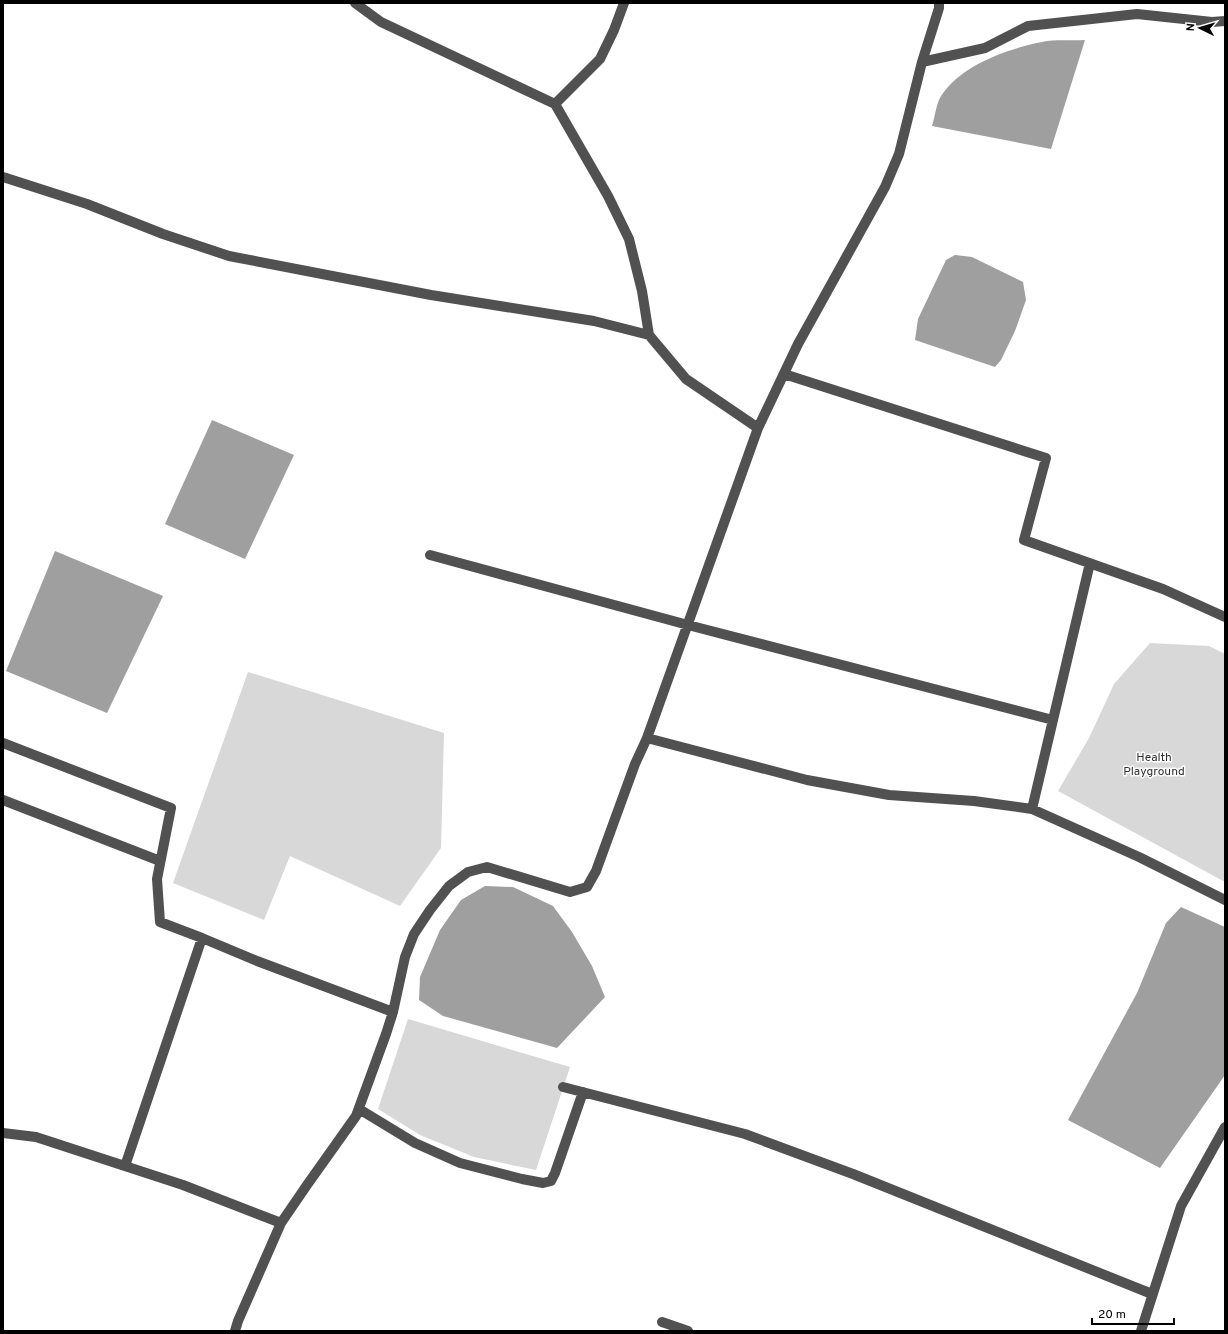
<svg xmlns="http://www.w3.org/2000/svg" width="1228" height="1334" viewBox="0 0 1228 1334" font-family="Overpass,sans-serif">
	<rect width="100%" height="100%" fill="#fff"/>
	<path fill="#d8d8d8" d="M 1150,643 L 1209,646 L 1225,654 L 1225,882 L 1058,791 L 1089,738 L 1114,684 Z
		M 248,672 L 444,733 L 441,848 L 400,906 L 290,856 L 264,920 L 173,883 Z
		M 408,1019 L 570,1067 L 536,1170 L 474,1157 L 420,1135 L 378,1109 Z"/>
	<path fill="#9f9f9f" d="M 1085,40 L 1051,149 L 932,126 C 935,117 936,104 941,96 C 961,65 1007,49 1042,42 C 1055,39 1071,41 1085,40 Z
		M 955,255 L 972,257 L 1023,282 L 1026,300 L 1015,331 L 1001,360 L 995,367 L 915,340 L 918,319 L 946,260 Z
		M 212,420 L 294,455 L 245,559 L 165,524 Z
		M 55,551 L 163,596 L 107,713 L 6,671 Z
		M 485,886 L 513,887 L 553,906 L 572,932 L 592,966 L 605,997 L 557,1048 L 443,1016 L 419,1000 L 420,977 L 440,930 L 461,900 Z
		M 1181,907 L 1225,927 L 1225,1075 L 1160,1168 L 1068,1120 L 1137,993 L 1166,923 Z"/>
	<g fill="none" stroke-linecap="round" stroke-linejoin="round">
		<path stroke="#515151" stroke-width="10" d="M 355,3 L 381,22 L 555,104 L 608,196 L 629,239 L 642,291 L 649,335 L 686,379 L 758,428
			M 922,62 L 939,8 L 939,3
			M 555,104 L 600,59 L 614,30 L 624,3
			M 3,177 L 87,204 L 163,234 L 229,256 L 431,295 L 594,321 L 649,335
			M 784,374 L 1046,458 L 1024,540 L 1163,589 L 1225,617
			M 430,555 L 688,625 L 1053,720
			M 647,738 L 807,780 L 889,795 L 974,801 L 1032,809 L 1139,857 L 1225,900
			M 3,743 L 171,808 L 157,879 L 160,922 L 202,938 L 257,961 L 393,1012
			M 3,800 L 160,861
			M 1032,809 L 1090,563
			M 563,1087 L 745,1134 L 853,1174 L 1152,1294
			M 359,1109 L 415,1143 L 460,1163 L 522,1179 L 543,1183 L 551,1181 L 555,1173 L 583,1092
			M 3,1133 L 36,1137 L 183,1185 L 281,1223
			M 125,1166 L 202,938
			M 662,1322 L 688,1331
			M 235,1331 L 238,1321 L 281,1223 L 307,1185 L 356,1116 L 386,1034 L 393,1012 L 405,957 L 414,934 L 430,910 L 449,886 L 468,872 L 487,867 L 570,892 L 587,887 L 596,871 L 635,764 L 647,738 L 758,428 L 798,344 L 885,187 L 899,154 L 922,62 L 985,48 L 1028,26 L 1137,14 L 1212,22 L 1225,21
			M 1141,1331 L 1181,1206 L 1225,1127"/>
	</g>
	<g text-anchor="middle" stroke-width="3" stroke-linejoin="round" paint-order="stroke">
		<g font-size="12" fill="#2f2f2f" stroke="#fff">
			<text x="1154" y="761">Health<tspan x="1154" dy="14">Playground</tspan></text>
		</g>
	</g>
	<rect width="1228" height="1334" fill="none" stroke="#000000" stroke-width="8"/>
	<g transform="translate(1200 28) rotate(275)" stroke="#ffffff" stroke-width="3" paint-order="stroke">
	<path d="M0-3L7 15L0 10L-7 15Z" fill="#000000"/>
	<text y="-6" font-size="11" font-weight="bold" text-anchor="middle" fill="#000000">N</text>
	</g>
	<path d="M1092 1318v6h82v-6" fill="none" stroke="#000000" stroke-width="2"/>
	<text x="1098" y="1318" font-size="12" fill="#000000" stroke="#ffffff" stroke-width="3" paint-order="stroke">20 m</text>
</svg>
